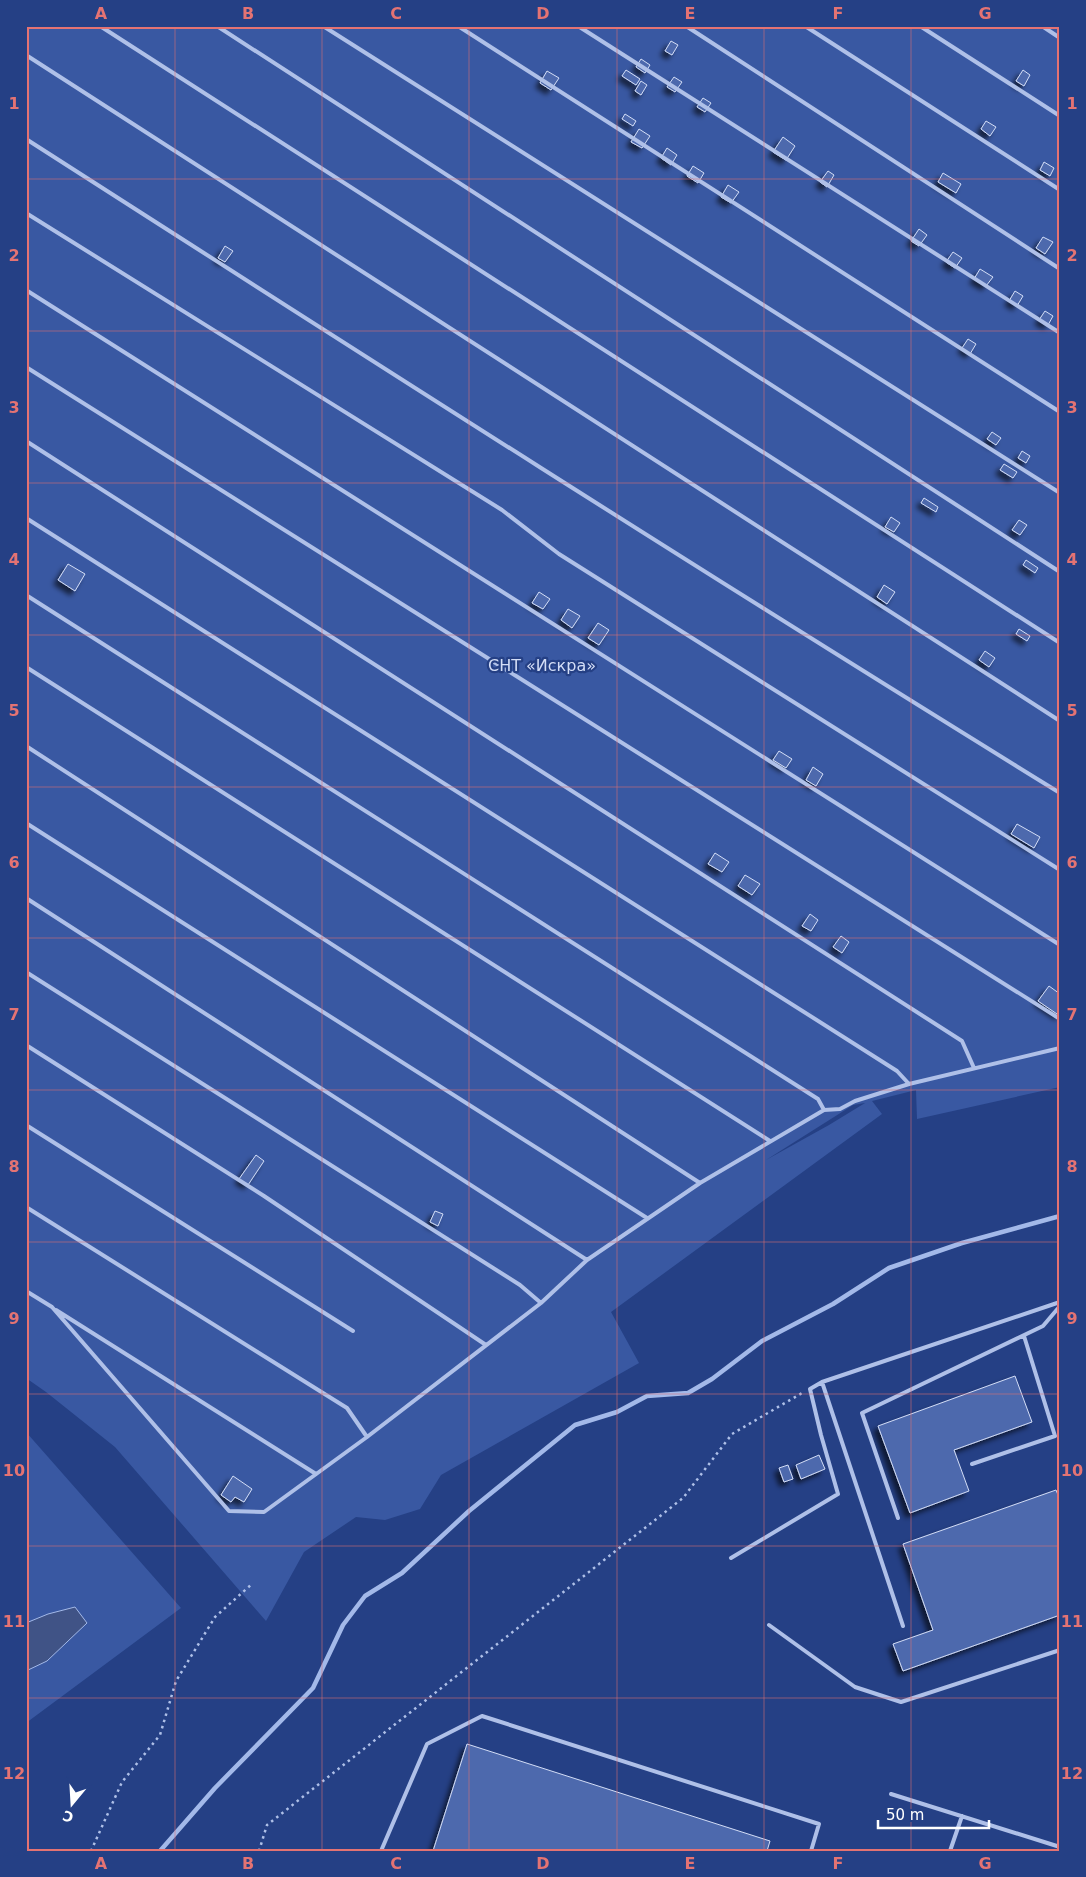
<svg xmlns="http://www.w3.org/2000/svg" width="1086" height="1877" viewBox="0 0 1086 1877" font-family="'DejaVu Sans',sans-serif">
	<defs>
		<filter id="shadow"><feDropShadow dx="-4.5" dy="4.5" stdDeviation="2.5" flood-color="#0009"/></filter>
	</defs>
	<rect width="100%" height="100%" fill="#254085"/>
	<path fill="#3958a2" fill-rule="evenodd" d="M 26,26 L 1060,26 L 1060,1087 L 917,1119 L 916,1090 L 872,1101 L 882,1114 L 611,1312 L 639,1363 L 441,1475 L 420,1509 L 385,1520 L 356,1517 L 304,1552 L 266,1621 L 115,1447 L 46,1392 L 26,1378 ZM 865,1103 L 829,1125 L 766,1160 L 853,1105 Z
		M 26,1432 L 181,1608 L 26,1723 Z"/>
	<path fill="#405386" stroke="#a3b9e9" d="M 75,1607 L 87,1623 L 47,1661 L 26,1671 L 26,1623 L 48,1614 Z"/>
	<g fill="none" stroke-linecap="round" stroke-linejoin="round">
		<path stroke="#a3b9e9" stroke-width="4.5" d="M 160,1851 L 215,1788 L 313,1688 L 343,1625 L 365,1596 L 402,1573 L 469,1511 L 575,1425 L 617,1412 L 647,1396 L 688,1393 L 712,1379 L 762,1341 L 833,1304 L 889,1268 L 962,1243 L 1060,1216"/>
	</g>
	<path fill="#4d69ad" stroke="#d3ddf6" filter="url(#shadow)" d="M 671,41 L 678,45 L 672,55 L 665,51 Z
		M 641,59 L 650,65 L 645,73 L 636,67 Z
		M 626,70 L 640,79 L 636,85 L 622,76 Z
		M 1023,70 L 1030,75 L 1024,86 L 1016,81 Z
		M 547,71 L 559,78 L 551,90 L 540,83 Z
		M 674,77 L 682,82 L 675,92 L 667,87 Z
		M 641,81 L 647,85 L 641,95 L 635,91 Z
		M 703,98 L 711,103 L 705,112 L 697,107 Z
		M 625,114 L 636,121 L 633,126 L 622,119 Z
		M 986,121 L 996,127 L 990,136 L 981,129 Z
		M 639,129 L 650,136 L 642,148 L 631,142 Z
		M 783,137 L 795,146 L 786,160 L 773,152 Z
		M 667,148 L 677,155 L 671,165 L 661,158 Z
		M 1044,162 L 1054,168 L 1050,176 L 1040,170 Z
		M 693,166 L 704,173 L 698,183 L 687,176 Z
		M 828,171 L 834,175 L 827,187 L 820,182 Z
		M 943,173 L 961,184 L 956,193 L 938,182 Z
		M 728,185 L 739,192 L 731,203 L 721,197 Z
		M 919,229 L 927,235 L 919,246 L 911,241 Z
		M 1043,237 L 1053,242 L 1045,254 L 1036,248 Z
		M 225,246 L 233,251 L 225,262 L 218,258 Z
		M 953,252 L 962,258 L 955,268 L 946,262 Z
		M 980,269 L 993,277 L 986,286 L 974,279 Z
		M 1015,291 L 1023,296 L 1017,306 L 1009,301 Z
		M 1045,311 L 1053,316 L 1048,325 L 1039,320 Z
		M 968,339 L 976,344 L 970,354 L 962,348 Z
		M 992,432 L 1001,438 L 996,445 L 987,439 Z
		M 1022,451 L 1030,456 L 1026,463 L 1018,458 Z
		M 1004,464 L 1017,472 L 1013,478 L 1000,470 Z
		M 924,498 L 938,507 L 936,512 L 921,503 Z
		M 891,517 L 900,523 L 894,532 L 885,527 Z
		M 1019,520 L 1027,525 L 1020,535 L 1012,530 Z
		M 1026,560 L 1038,568 L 1035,573 L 1023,565 Z
		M 68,564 L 85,574 L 75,591 L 58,580 Z
		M 884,585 L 895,592 L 887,604 L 877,597 Z
		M 539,592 L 550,599 L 543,609 L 532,603 Z
		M 568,609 L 580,616 L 572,628 L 561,620 Z
		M 598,623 L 609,630 L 599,645 L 588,638 Z
		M 1019,629 L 1030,636 L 1027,641 L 1016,634 Z
		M 985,651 L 995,658 L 989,667 L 979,660 Z
		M 779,751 L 792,759 L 786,768 L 773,760 Z
		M 813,767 L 823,774 L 816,786 L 806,780 Z
		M 1017,824 L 1040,837 L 1034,848 L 1011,834 Z
		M 715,853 L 729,862 L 722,872 L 708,864 Z
		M 745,875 L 760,884 L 752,895 L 738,886 Z
		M 810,914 L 818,920 L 811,931 L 802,926 Z
		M 841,936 L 849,942 L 842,953 L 833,947 Z
		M 1049,986 L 1060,994 L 1060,1016 L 1038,1001 Z
		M 256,1155 L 264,1161 L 248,1185 L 239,1179 Z
		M 435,1211 L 443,1214 L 438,1226 L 430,1222 Z
		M 1015,1376 L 1032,1422 L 954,1450 L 969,1491 L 910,1513 L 878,1426 Z
		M 819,1455 L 825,1469 L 801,1479 L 796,1465 Z
		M 788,1465 L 793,1479 L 784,1482 L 779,1468 Z
		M 233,1476 L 252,1489 L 244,1502 L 235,1497 L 231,1502 L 221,1495 Z
		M 1056,1490 L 1060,1500 L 1060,1615 L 903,1671 L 893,1644 L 933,1630 L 903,1544 Z
		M 467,1744 L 770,1841 L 767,1851 L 433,1851 Z"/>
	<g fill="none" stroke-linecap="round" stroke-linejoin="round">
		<path stroke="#afc0e8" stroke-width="2.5" stroke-dasharray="2.5 4" stroke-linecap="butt" d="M 91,1851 L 122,1782 L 160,1735 L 176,1681 L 215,1617 L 253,1583
			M 259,1851 L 267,1825 L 683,1498 L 732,1434 L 802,1393"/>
		<path stroke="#afc0e8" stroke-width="4" d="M 100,26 L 1060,643
			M 217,26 L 1060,572
			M 323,26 L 1060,493
			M 458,26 L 1060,412
			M 578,26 L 1060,333
			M 686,26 L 1060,269
			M 805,26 L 1060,190
			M 920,26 L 1060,116
			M 1042,26 L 1060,38
			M 26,55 L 1060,721
			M 26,139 C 369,359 713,579 1060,793
			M 26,213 L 502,510 L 559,554 L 1060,870
			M 26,290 L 1060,945
			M 26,367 L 1060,1019
			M 26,441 L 962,1041 L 974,1068
			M 26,518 L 897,1071 L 909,1084
			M 26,595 L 818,1099 L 824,1110
			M 26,667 L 770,1141
			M 26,746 L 700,1183
			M 26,823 L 647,1218
			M 26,898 L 587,1260
			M 26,972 L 520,1285 L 541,1303
			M 26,1045 L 264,1196 L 486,1345
			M 26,1125 L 353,1331
			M 26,1207 L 347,1408 L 367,1437
			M 26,1291 L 52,1307 L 229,1511 L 264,1512 L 367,1437 L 541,1303 L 587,1260 L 700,1183 L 824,1110 L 840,1109 L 855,1101 L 909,1084 L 1060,1048
			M 56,1310 L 316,1474
			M 822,1382 L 903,1626
			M 972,1464 L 1055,1436 L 1024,1336
			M 898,1518 L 862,1413 L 1043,1326 L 1060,1306
			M 731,1558 L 838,1494 L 821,1435 L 810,1389 L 822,1382 L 1060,1302
			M 769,1625 L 855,1687 L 901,1702 L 1060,1650
			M 891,1794 L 1060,1847
			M 381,1851 L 427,1744 L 482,1716 L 819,1824 L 811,1851
			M 950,1851 L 962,1816"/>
	</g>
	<path fill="none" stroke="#e47373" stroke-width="1" stroke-opacity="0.55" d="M 175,26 L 175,1851M 322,26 L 322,1851M 469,26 L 469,1851M 617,26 L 617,1851M 764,26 L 764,1851M 911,26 L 911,1851M 26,179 L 1060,179M 26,331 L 1060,331M 26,483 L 1060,483M 26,635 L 1060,635M 26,787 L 1060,787M 26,938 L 1060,938M 26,1090 L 1060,1090M 26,1242 L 1060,1242M 26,1394 L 1060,1394M 26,1546 L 1060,1546M 26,1698 L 1060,1698"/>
	<g text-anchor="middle" stroke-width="4.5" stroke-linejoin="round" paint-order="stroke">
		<g font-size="16" fill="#d3ddf6" stroke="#254085">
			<text x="542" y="671">СНТ «Искра»</text>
		</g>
	</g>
	<rect width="1086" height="1877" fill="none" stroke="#254085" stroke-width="55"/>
	<g transform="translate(72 1804) rotate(198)" stroke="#254085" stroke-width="4" paint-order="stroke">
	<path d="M0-4L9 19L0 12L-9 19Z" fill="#ffffff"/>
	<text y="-8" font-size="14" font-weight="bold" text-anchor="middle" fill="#ffffff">С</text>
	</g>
	<path d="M878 1820v8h111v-8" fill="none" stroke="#ffffff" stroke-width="2.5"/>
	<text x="886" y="1820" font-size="15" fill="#ffffff" stroke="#254085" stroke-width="4" paint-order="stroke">50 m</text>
	<rect x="28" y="28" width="1030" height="1822" fill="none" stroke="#e47373" stroke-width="2"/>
	<g font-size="16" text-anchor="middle" font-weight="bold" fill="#e47373">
		<text x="101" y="19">A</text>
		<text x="248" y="19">B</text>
		<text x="396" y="19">C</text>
		<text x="543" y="19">D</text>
		<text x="690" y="19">E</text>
		<text x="838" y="19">F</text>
		<text x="985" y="19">G</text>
		<text x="14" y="109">1</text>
		<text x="1072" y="109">1</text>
		<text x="14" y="261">2</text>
		<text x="1072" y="261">2</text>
		<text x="14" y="413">3</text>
		<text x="1072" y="413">3</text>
		<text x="14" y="565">4</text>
		<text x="1072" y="565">4</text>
		<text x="14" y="716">5</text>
		<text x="1072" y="716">5</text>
		<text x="14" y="868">6</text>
		<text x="1072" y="868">6</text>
		<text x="14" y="1020">7</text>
		<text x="1072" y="1020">7</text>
		<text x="14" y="1172">8</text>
		<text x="1072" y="1172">8</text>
		<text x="14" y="1324">9</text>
		<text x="1072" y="1324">9</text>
		<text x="14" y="1476">10</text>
		<text x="1072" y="1476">10</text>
		<text x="14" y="1627">11</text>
		<text x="1072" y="1627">11</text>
		<text x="14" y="1779">12</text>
		<text x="1072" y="1779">12</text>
		<text x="101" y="1869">A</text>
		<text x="248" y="1869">B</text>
		<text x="396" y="1869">C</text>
		<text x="543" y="1869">D</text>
		<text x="690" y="1869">E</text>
		<text x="838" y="1869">F</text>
		<text x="985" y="1869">G</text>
	</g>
</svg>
